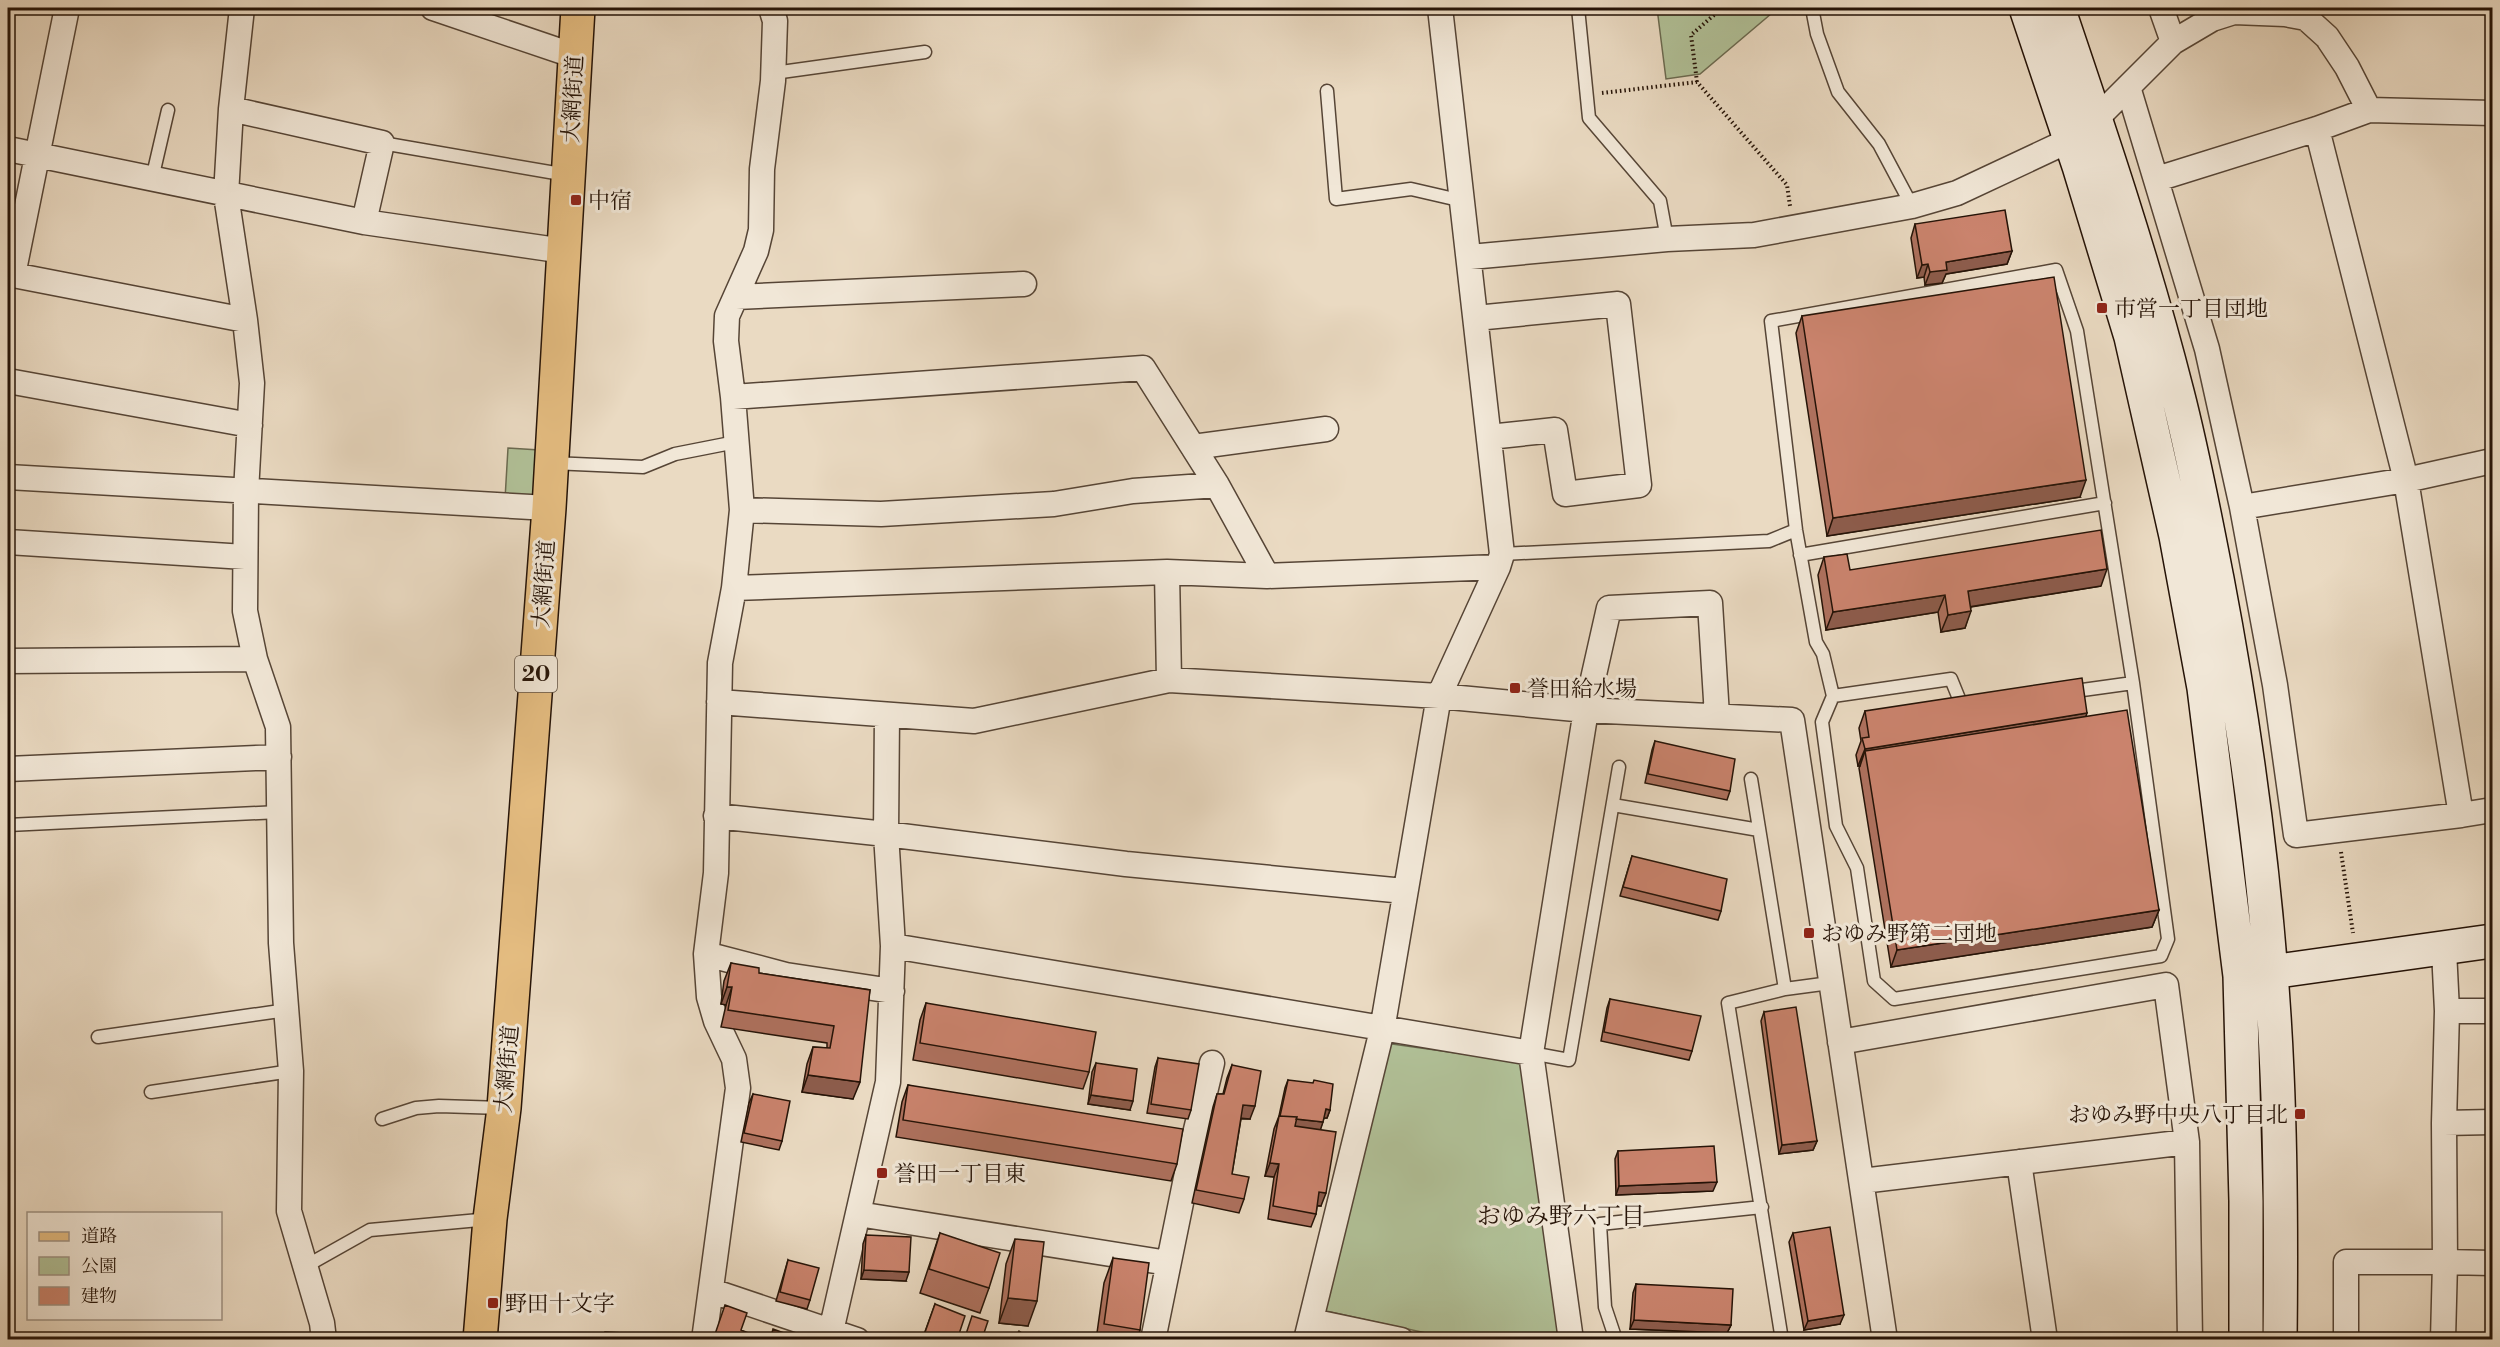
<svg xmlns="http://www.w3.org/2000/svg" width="2500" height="1347" viewBox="0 0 2500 1347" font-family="'Libre Bodoni','Noto Serif JP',serif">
	<rect width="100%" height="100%" fill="#eadac2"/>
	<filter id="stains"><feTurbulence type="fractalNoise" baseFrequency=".00333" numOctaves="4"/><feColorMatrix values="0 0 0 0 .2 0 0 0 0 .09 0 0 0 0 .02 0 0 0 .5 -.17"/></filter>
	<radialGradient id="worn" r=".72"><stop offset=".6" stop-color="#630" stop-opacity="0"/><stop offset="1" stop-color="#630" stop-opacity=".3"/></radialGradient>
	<path fill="#b1c198" stroke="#6b6a50" stroke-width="1.5" d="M 1657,8 L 1778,8 L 1700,74 L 1666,79 Z
		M 508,448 L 539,450 L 537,496 L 505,499 Z
		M 1385,1043 L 1527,1063 L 1560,1339 L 1453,1339 L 1317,1309 Z"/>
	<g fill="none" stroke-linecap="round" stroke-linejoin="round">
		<g stroke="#564536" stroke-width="15">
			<path id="lane" d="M 1578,8 L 1589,118 L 1660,201 L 1667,239
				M 1812,8 L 1817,34 L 1838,92 L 1879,144 L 1912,206
				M 774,73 L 925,52
				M 1327,91 L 1336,199 L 1411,189 L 1463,201
				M 382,143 L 567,175
				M 152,179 L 168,110
				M 2056,270 L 2077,331 L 2133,683 L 2168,939 L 2161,956 L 1894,999 L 1874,981 L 1857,868 L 1836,826 L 1822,722 L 1833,696 L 1823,654 L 1816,642 L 1796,530 L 1771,321 Z
				M 552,463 L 643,467 L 675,454 L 736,442
				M 1502,554 L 1769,541 L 1796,530
				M 1800,555 L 2105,503
				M 2068,692 L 2133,683
				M 1833,696 L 1951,679 L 1962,706 L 1968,706
				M 1751,779 L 1785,989
				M 1613,805 L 1759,830
				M 8,825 L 279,812
				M 98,1037 L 287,1010
				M 1531,1053 L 1569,1060 L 1619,767
				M 151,1092 L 291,1071
				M 382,1119 L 416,1108 L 439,1106 L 502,1108
				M 306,1266 L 370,1230 L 490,1219
				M 1616,1340 L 1605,1307 L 1600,1224 L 1762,1207
				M 1782,1340 L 1728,1003 L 1785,989 L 1830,983"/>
		</g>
		<g stroke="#564536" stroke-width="27">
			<path id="street" d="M 242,8 L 231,109 L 226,195 L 245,320 L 252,383 L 246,492 L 245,611 L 255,659 L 278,727 L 281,943 L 291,1071 L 289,1211 L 322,1323 L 324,1340
				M 433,8 L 575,56
				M 2161,8 L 2173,42
				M 2128,87 L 2207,349 L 2242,507 L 2275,685 L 2296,835 L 2461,815
				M 231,109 L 382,143 L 364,222
				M 2317,129 L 2406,480 L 2461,815 L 2492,810
				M 8,149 L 364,222 L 564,251
				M 2157,179 L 2317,129 L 2369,110 L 2492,113
				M 1470,257 L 1667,239 L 1754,235 L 1912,206 L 1957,193 L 2070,140 L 2096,119 L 2173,42 L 2212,19 L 2234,12 L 2285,14 L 2306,18 L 2327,37 L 2347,67 L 2369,110
				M 8,274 L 245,320
				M 13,275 L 67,8
				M 736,297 L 1024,284
				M 1476,318 L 1618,304 L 1639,485 L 1565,494 L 1555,430 L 1489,437
				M 8,381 L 250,425
				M 733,397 L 1143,368 L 1217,485 L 1267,576
				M 1193,447 L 1326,429
				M 8,477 L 549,508
				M 2242,507 L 2406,480 L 2492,461
				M 742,510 L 881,514 L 1054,504 L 1133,491 L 1217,485
				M 8,542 L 245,557
				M 1167,572 L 1169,680
				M 734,588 L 1167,572 L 1267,576 L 1498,567
				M 8,661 L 255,659
				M 719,702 L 974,721 L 1169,680 L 1439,696 L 1586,710 L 1792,720 L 1885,1340
				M 8,769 L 279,757
				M 716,816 L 886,834 L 1126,864 L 1404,891
				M 893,946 L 1531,1053
				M 2444,950 L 2447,1011 L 2444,1123 L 2445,1262 L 2492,1263
				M 706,954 L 786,975 L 892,991
				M 2447,1011 L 2492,1011
				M 1840,1042 L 2166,985 L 2187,1142 L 2190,1340
				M 2444,1123 L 2492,1122
				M 2019,1162 L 2045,1340
				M 1862,1181 L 2187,1142
				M 858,1214 L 1168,1263
				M 712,1291 L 857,1340
				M 1311,1321 L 1401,1340
				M 704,1340 L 738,1088 L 734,1059 L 716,1021 L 709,997 L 706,954 L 716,873 L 720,663 L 734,588 L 742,510 L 733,397 L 726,341 L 727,316 L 756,251 L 761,230 L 762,169 L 773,81 L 775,21 L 771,8
				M 829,1340 L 888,1082 L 893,946 L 886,834 L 887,715
				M 1153,1340 L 1195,1134 L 1212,1063
				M 1306,1340 L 1382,1030 L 1439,696 L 1498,567 L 1502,554 L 1440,8
				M 1571,1340 L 1531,1053 L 1586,710 L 1609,608 L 1710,603 L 1717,716
				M 2346,1340 L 2346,1262 L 2445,1262 L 2443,1340"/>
		</g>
		<g stroke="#251307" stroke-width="36">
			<path id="secondary" d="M 2026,8 L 2079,166 L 2131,337 L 2176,536 L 2204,688 L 2240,976 L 2246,1201 L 2246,1340
				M 2058,8 C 2101,135 2144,262 2177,392 C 2193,454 2205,517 2217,579 C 2248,742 2270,907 2277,1073 C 2281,1162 2281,1251 2280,1340
				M 2271,972 L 2492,941"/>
		</g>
		<g stroke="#251307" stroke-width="36">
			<path id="primary" d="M 480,1340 L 490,1219 L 504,1108 L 549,508 L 578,8"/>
		</g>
		<path stroke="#251307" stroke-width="4" stroke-dasharray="1.5 3" stroke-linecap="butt" d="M 1697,82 L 1691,35 L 1722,8
			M 1602,93 L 1697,82 L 1787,185 L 1790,206
			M 2341,852 L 2353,933"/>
		<use href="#lane" stroke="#f1e7d7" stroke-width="12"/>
		<use href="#street" stroke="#f1e7d7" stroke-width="24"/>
		<use href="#secondary" stroke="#f1e7d7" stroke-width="33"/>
		<use href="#primary" stroke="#e5bd81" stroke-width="33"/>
	</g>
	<path fill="#ae715e" stroke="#251307" stroke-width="1.5" d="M 1915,224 L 2012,251 L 2007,264 L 1946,274 L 1942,283 L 1925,285 L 1924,277 L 1917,278 L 1911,238 Z
		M 1802,316 L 2080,497 L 1827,536 L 1796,333 Z
		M 1824,557 L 1850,570 L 2101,586 L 1971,607 L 1965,628 L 1941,632 L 1938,612 L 1826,630 L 1818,575 Z
		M 1865,711 L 2086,716 L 2159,910 L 2152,927 L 1891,967 L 1859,768 L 1860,766 L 1858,766 L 1856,755 L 1861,741 L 1859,728 Z
		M 1655,741 L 1730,791 L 1727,800 L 1645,783 L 1652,750 Z
		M 1632,856 L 1721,911 L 1718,920 L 1620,896 Z
		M 731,963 L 759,973 L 870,990 L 853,1099 L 802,1092 L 807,1064 L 813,1047 L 827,1048 L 827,1043 L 721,1027 L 726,1005 L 721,1004 L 724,981 Z
		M 1610,999 L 1692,1051 L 1689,1060 L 1601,1041 L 1607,1008 Z
		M 926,1003 L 1089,1072 L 1083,1089 L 913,1060 L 920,1020 Z
		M 1764,1012 L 1817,1141 L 1813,1150 L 1779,1154 L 1761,1021 Z
		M 1158,1058 L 1191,1110 L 1188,1119 L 1147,1113 L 1155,1067 Z
		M 1096,1063 L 1130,1110 L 1088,1104 L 1092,1072 Z
		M 1232,1065 L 1250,1119 L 1241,1119 L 1232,1174 L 1244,1199 L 1239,1213 L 1192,1203 L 1213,1107 L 1217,1094 L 1223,1094 L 1227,1078 Z
		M 1288,1080 L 1330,1110 L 1327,1118 L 1324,1118 L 1320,1130 L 1321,1206 L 1317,1206 L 1316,1214 L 1311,1227 L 1268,1219 L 1274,1177 L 1265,1176 L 1274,1129 L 1279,1116 L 1285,1088 Z
		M 908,1085 L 1177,1164 L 1171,1181 L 896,1137 L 902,1102 Z
		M 753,1094 L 782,1141 L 779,1150 L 741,1142 L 749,1103 Z
		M 1618,1151 L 1713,1191 L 1616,1195 L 1615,1159 Z
		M 940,1233 L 989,1288 L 980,1313 L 920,1293 Z
		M 1793,1233 L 1840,1324 L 1804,1330 L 1789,1242 Z
		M 866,1235 L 906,1281 L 861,1279 L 863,1244 Z
		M 1015,1239 L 1028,1326 L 999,1323 L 1006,1264 Z
		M 1113,1258 L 1140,1330 L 1137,1340 L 1096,1340 L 1104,1283 Z
		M 788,1260 L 810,1300 L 807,1309 L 776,1301 Z
		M 1636,1284 L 1731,1325 L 1727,1333 L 1630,1329 L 1633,1293 Z
		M 935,1304 L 957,1340 L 922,1340 Z"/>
	<path fill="#8d5c4c" stroke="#251307" stroke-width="1.5" d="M 2012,251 L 2007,264 L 1946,274 L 1942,283 L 1925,285 L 1930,272 L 1946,262 Z
		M 1928,264 L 1924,277 L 1917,278 L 1922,265 Z
		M 2086,480 L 2080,497 L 1827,536 L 1833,518 Z
		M 2107,569 L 2101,586 L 1962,608 L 1968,591 Z
		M 1945,595 L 1938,612 L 1826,630 L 1833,612 Z
		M 1971,611 L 1965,628 L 1941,632 L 1948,615 Z
		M 2087,713 L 2081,731 L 1865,751 L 1860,766 L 1858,766 L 1865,749 Z
		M 2159,910 L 2152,927 L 1891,967 L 1897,950 Z
		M 727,987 L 732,987 L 726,1005 L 721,1004 Z
		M 808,1075 L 860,1082 L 853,1099 L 802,1092 Z
		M 1091,1095 L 1133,1101 L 1130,1110 L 1088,1104 Z
		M 1243,1105 L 1255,1106 L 1250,1119 L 1239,1118 Z
		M 1326,1109 L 1330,1110 L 1327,1118 L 1323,1118 Z
		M 1280,1117 L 1323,1122 L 1320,1131 L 1277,1126 Z
		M 1817,1141 L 1813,1150 L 1779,1154 L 1782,1145 Z
		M 1270,1163 L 1279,1164 L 1274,1177 L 1265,1176 Z
		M 1717,1182 L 1713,1191 L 1616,1195 L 1619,1186 Z
		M 1319,1192 L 1326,1193 L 1321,1206 L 1314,1205 Z
		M 864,1270 L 909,1272 L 906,1281 L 861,1279 Z
		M 1008,1298 L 1037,1301 L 1028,1326 L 999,1323 Z
		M 1844,1315 L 1840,1324 L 1804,1330 L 1808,1321 Z
		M 1634,1320 L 1731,1325 L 1727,1333 L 1630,1329 Z"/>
	<path fill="#ca836d" stroke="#251307" stroke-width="1.5" d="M 2005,210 L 2012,251 L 1946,262 L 1947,270 L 1930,272 L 1928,264 L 1922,265 L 1915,224 Z
		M 2054,277 L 2086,480 L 1833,518 L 1802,316 Z
		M 2101,530 L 2107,569 L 1968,591 L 1971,611 L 1948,615 L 1945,595 L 1833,612 L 1824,557 L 1847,554 L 1850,570 Z
		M 2082,678 L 2087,713 L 1865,749 L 1862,738 L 1869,737 L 1865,711 Z
		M 2127,710 L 2159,910 L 1897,950 L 1865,751 Z
		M 1655,741 L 1735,759 L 1730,791 L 1648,774 Z
		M 1632,856 L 1727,879 L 1721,911 L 1623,887 Z
		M 731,963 L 759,968 L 759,973 L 870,990 L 860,1082 L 808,1075 L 813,1047 L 830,1048 L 834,1026 L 728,1010 L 732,987 L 727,987 Z
		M 1610,999 L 1701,1016 L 1692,1051 L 1604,1032 Z
		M 926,1003 L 1096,1032 L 1089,1072 L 920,1043 Z
		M 1796,1007 L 1817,1141 L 1782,1145 L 1764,1012 Z
		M 1158,1058 L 1199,1064 L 1191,1110 L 1151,1104 Z
		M 1096,1063 L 1137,1069 L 1133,1101 L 1091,1095 Z
		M 1232,1065 L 1261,1071 L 1255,1106 L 1243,1105 L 1232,1174 L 1249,1177 L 1244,1199 L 1196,1190 L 1217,1094 L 1224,1094 Z
		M 1288,1080 L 1313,1083 L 1314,1080 L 1333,1084 L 1330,1110 L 1326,1109 L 1323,1122 L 1296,1119 L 1297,1117 L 1280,1116 Z
		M 908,1085 L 1183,1129 L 1177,1164 L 903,1120 Z
		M 753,1094 L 790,1101 L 782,1141 L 744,1133 Z
		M 1279,1116 L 1297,1117 L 1295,1126 L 1336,1132 L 1326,1193 L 1319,1192 L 1316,1214 L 1273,1206 L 1279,1164 L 1270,1163 Z
		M 1714,1146 L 1717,1182 L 1619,1186 L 1618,1151 Z
		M 1830,1227 L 1844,1315 L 1808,1321 L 1793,1233 Z
		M 940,1233 L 1000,1253 L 989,1288 L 929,1269 Z
		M 866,1235 L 911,1237 L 909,1272 L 864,1270 Z
		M 1015,1239 L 1044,1242 L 1037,1301 L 1008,1298 Z
		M 1113,1258 L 1149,1263 L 1140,1330 L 1104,1324 Z
		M 788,1260 L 819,1268 L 810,1300 L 780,1292 Z
		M 1636,1284 L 1733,1289 L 1731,1325 L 1634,1320 Z
		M 935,1304 L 965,1316 L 957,1340 L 942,1335 L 941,1340 L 926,1340 L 923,1338 Z
		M 725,1305 L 747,1313 L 741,1330 L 766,1340 L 713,1340 Z
		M 972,1316 L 988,1321 L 984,1333 L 993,1336 L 992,1340 L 964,1340 Z
		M 773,1329 L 795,1337 L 795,1340 L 770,1340 Z
		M 1019,1331 L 1032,1340 L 1013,1340 Z
		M 605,1332 L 682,1336 L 682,1340 L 605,1340 Z"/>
	<g fill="#8f2418" stroke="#f1e7d7" stroke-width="2">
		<rect x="570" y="194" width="12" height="12" rx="3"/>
		<rect x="2096" y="302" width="12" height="12" rx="3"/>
		<rect x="1509" y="682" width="12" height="12" rx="3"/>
		<rect x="1803" y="927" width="12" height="12" rx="3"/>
		<rect x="2294" y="1108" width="12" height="12" rx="3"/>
		<rect x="876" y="1167" width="12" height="12" rx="3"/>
		<rect x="487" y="1297" width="12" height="12" rx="3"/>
	</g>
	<g text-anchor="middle" stroke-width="6" stroke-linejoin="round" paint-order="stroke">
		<rect fill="#f1e7d7" stroke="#625345" stroke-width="1.5" x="515" y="656" width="42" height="36" rx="4.5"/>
		<g font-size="21" font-weight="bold" fill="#251307">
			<text x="536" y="681">20</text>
		</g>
		<g font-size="22" fill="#251307" stroke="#f1e7d7">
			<text transform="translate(572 99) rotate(-87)" y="8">大網街道</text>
			<text transform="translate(543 584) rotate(-86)" y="8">大網街道</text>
			<text transform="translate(506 1069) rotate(-85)" y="8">大網街道</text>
		</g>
		<g font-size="22" fill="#251307" stroke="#f1e7d7" text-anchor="start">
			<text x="588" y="208">中宿</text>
			<text x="2114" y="316">市営一丁目団地</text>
			<text x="1527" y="696">誉田給水場</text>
			<text x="1821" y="941">おゆみ野第二団地</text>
			<text x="2288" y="1122" text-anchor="end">おゆみ野中央八丁目北</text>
			<text x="894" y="1181">誉田一丁目東</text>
			<text x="505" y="1311">野田十文字</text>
		</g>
		<g font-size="24" fill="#251307" stroke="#f1e7d7">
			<text x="1561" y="1224">おゆみ野六丁目</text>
		</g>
	</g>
	<rect width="2500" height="1347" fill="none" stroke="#eadac2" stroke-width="30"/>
	<rect x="9" y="9" width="2482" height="1329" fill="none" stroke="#251307" stroke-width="3"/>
	<rect x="15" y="15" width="2470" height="1317" fill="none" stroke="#251307" stroke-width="1.5"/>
	<rect x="27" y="1212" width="195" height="108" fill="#f1e7d7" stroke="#9f9284" stroke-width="1.5"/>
	<rect x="39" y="1232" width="30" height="9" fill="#e5bd81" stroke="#9f9284" stroke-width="1.5"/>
	<text x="81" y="1242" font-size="18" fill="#251307">道路</text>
	<rect x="39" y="1257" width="30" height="18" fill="#b1c198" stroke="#9f9284" stroke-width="1.5"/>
	<text x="81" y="1272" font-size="18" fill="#251307">公園</text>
	<rect x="39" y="1287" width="30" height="18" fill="#ca836d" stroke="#9f9284" stroke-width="1.5"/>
	<text x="81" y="1302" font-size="18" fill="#251307">建物</text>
	<rect width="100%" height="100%" filter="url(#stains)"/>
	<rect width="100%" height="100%" fill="url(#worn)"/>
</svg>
